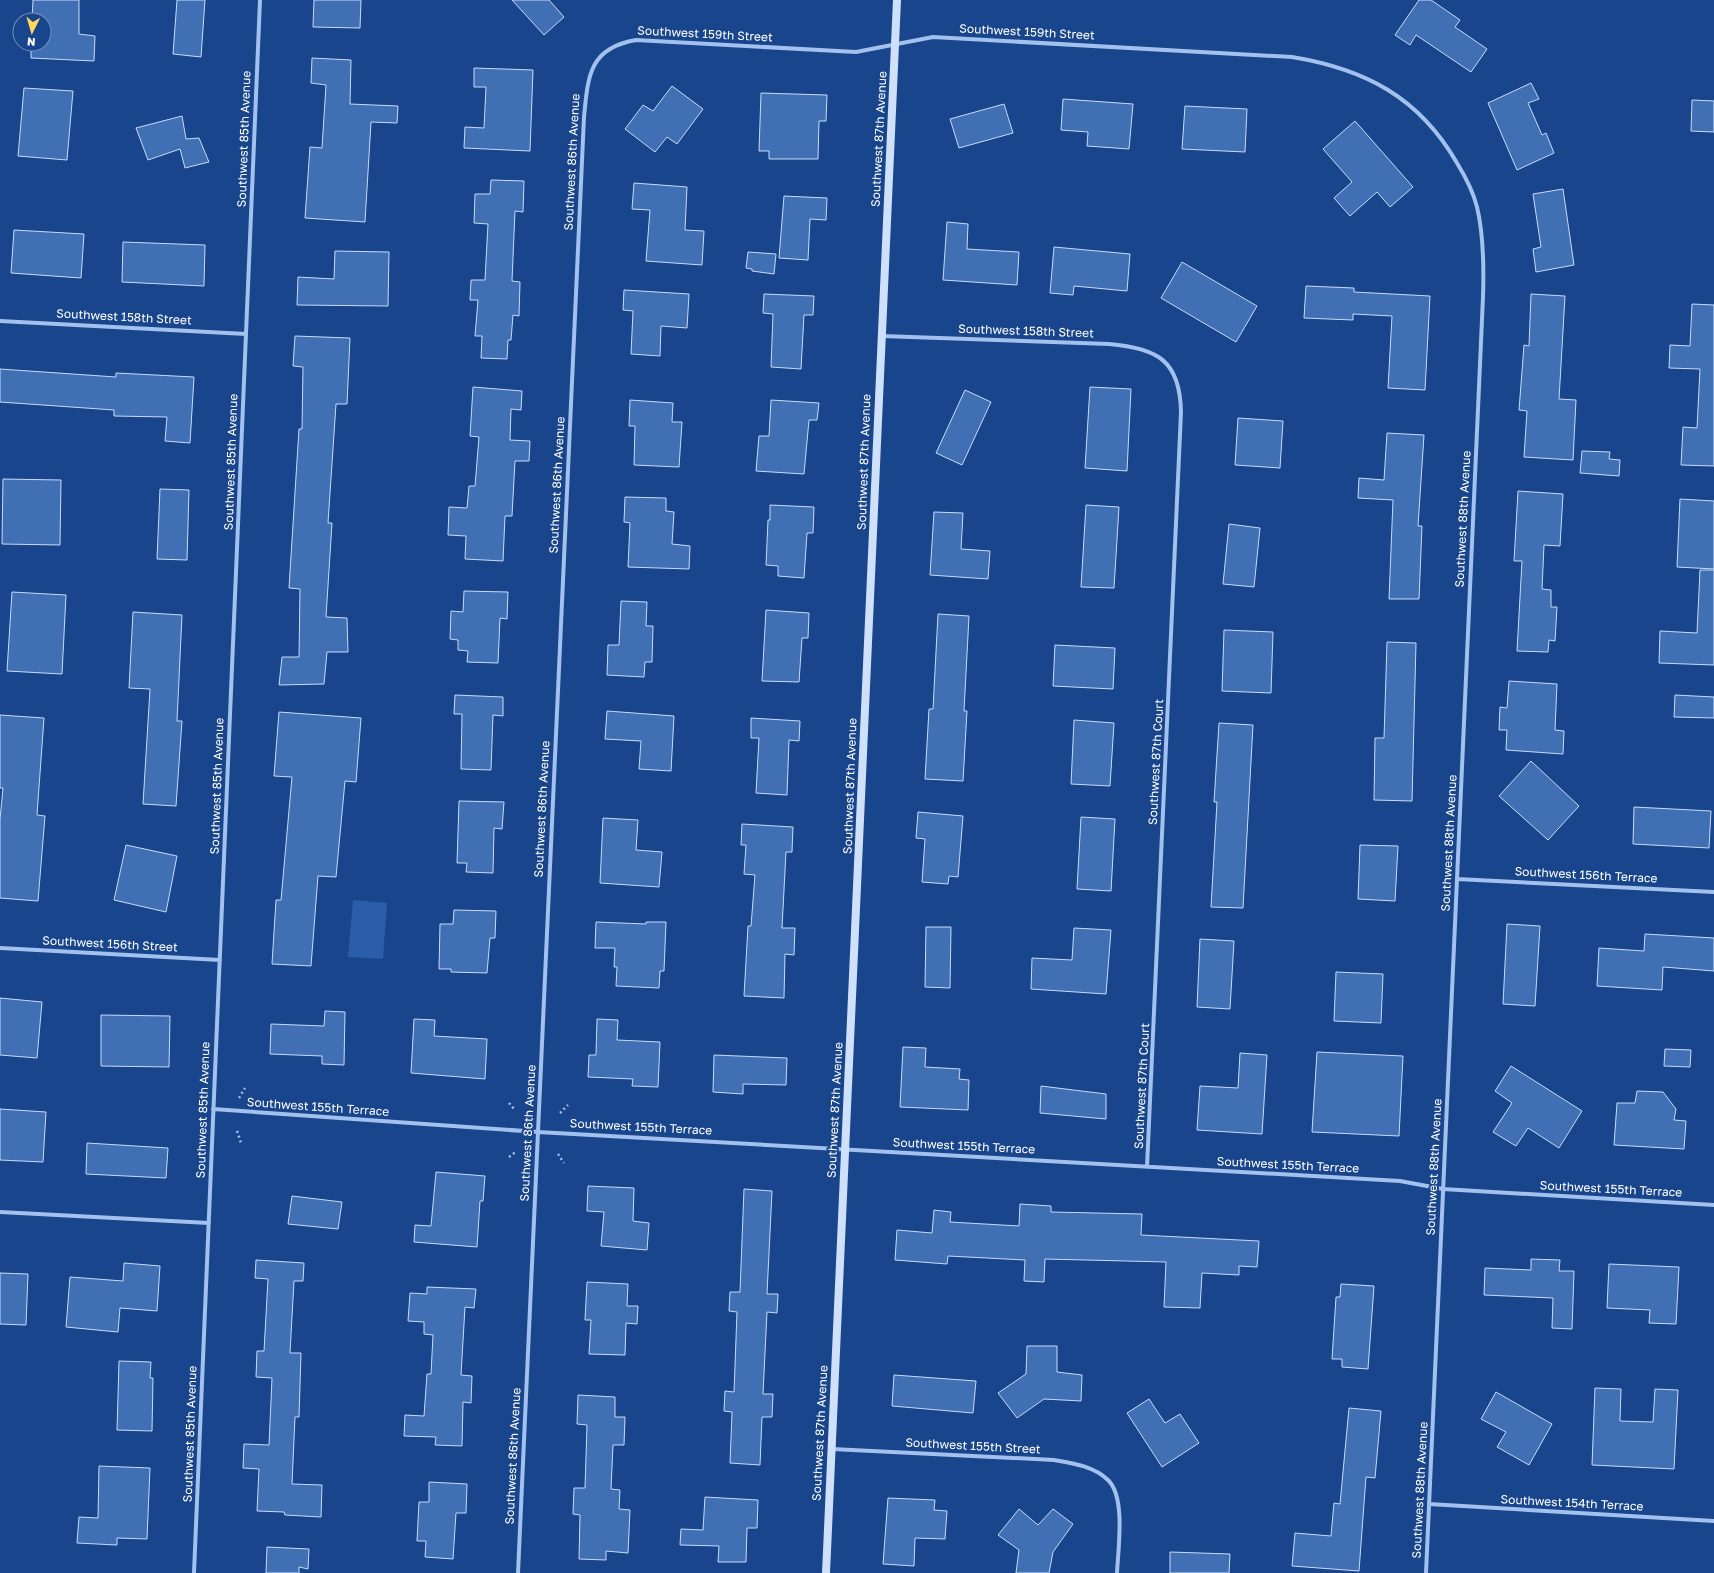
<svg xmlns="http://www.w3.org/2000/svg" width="1714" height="1573" viewBox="0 0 1714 1573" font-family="'Golos Text',sans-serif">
	<rect width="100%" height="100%" fill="#18458b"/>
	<path fill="#2a5eaa" d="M 353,900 L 387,903 L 383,959 L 348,957 Z"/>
	<path fill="#406fb4" stroke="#c8dcfa" d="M 33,0 L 79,0 L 79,34 L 95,36 L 94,61 L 31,58 L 31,44 L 44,44 L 44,20 L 32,20 Z
		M 177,0 L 205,0 L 201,57 L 173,54 Z
		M 314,0 L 361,0 L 360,28 L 313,27 Z
		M 512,0 L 549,0 L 564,17 L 544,35 Z
		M 1419,0 L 1431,0 L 1460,20 L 1455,27 L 1487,49 L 1471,72 L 1416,35 L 1410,45 L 1395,35 Z
		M 312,58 L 351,60 L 350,104 L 398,106 L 397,123 L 371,122 L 365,222 L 305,218 L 310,147 L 322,148 L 326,85 L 311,83 Z
		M 474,68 L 533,70 L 530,151 L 464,148 L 465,127 L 484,128 L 486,87 L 474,87 Z
		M 1531,83 L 1539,99 L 1528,103 L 1542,135 L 1546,133 L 1554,153 L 1517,170 L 1488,103 Z
		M 672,86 L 703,109 L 677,144 L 667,137 L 655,152 L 625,129 L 643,105 L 653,111 Z
		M 24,88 L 73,91 L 67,160 L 18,156 Z
		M 761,93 L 827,95 L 826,121 L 819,121 L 818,159 L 769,159 L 769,151 L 759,151 Z
		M 1063,99 L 1133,104 L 1129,149 L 1087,146 L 1088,132 L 1061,130 Z
		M 1692,100 L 1714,101 L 1714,132 L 1691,131 Z
		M 1004,104 L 1013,133 L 959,148 L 950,119 Z
		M 1185,106 L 1247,109 L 1245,152 L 1182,149 Z
		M 182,116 L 186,139 L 199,138 L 209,162 L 185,168 L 180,149 L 148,160 L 136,128 Z
		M 1355,121 L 1413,187 L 1390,207 L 1377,192 L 1350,216 L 1334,198 L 1352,182 L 1323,149 Z
		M 491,180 L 524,181 L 523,212 L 515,211 L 512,281 L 520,282 L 519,316 L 513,315 L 511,340 L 508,340 L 507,359 L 481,358 L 482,336 L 475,336 L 478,300 L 470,300 L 471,280 L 485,280 L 488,224 L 474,223 L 475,194 L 490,194 Z
		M 634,183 L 687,187 L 685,230 L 704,231 L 702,265 L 646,261 L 650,210 L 632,209 Z
		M 1563,189 L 1574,265 L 1536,272 L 1533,249 L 1541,247 L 1533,194 Z
		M 784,196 L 827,198 L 826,220 L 810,219 L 808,260 L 779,258 Z
		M 947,222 L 968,224 L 967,249 L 1019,252 L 1017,285 L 943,280 Z
		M 14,230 L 84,234 L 81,278 L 11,273 Z
		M 123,242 L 205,245 L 204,286 L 122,282 Z
		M 1054,247 L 1130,254 L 1127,291 L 1074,286 L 1073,295 L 1050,293 Z
		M 335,251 L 389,252 L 388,306 L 297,305 L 298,277 L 334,279 Z
		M 748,252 L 776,254 L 774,274 L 752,271 L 752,269 L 746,268 Z
		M 1182,262 L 1257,306 L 1236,342 L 1161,298 Z
		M 1306,286 L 1354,288 L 1354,292 L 1430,296 L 1425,390 L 1388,388 L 1392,316 L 1353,314 L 1353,320 L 1304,318 Z
		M 624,290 L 689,294 L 687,328 L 661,326 L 660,356 L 631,354 L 633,311 L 623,310 Z
		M 764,294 L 814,296 L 813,315 L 804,315 L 801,369 L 771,367 L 773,314 L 763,313 Z
		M 1531,294 L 1565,296 L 1559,399 L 1576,400 L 1573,460 L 1524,457 L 1527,411 L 1519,410 L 1524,345 L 1529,346 Z
		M 1692,304 L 1714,305 L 1714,466 L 1681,465 L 1683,427 L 1697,428 L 1700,369 L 1669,368 L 1670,345 L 1690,346 Z
		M 295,336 L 350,338 L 347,404 L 336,404 L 328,523 L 332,523 L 326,617 L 347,618 L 348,652 L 327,652 L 324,684 L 279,685 L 282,657 L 299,657 L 300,589 L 289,588 L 299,429 L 302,429 L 303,367 L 293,366 Z
		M 0,369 L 116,377 L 116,373 L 194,377 L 190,443 L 165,441 L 167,417 L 114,416 L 114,410 L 0,402 Z
		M 473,387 L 522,391 L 521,410 L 511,409 L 510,440 L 530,441 L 529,461 L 515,461 L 512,516 L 505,516 L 503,561 L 465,559 L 466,536 L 448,535 L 449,507 L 467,508 L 469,486 L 475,486 L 479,437 L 470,436 Z
		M 1090,387 L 1131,389 L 1127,471 L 1085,468 Z
		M 965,390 L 991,402 L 962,465 L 936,453 Z
		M 630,400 L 673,403 L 672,422 L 682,422 L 679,467 L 634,465 L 635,426 L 629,426 Z
		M 771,400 L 819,403 L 817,420 L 809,420 L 804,474 L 756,471 L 759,436 L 769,436 Z
		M 1238,418 L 1283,421 L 1280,468 L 1235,465 Z
		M 1387,433 L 1424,435 L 1418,526 L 1422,526 L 1419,599 L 1389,599 L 1393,500 L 1358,498 L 1359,478 L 1384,480 Z
		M 1582,451 L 1610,452 L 1609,459 L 1620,460 L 1619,476 L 1580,473 Z
		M 3,479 L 61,480 L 60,545 L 2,544 Z
		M 160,489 L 189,490 L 187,560 L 157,559 Z
		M 1518,491 L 1563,494 L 1560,546 L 1544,545 L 1542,589 L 1551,590 L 1551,607 L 1557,607 L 1555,641 L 1549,640 L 1548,652 L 1517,651 L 1522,561 L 1514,561 Z
		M 625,497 L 666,498 L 666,511 L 674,512 L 672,544 L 690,546 L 689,569 L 628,567 L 630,523 L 624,522 Z
		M 1680,499 L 1714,501 L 1714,569 L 1677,567 Z
		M 770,505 L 814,507 L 813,533 L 807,533 L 804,578 L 778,576 L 778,566 L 766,565 L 768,520 L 770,520 Z
		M 1086,505 L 1119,507 L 1114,588 L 1081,587 Z
		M 934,512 L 963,513 L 961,549 L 990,551 L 988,579 L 930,575 Z
		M 1229,524 L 1260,528 L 1254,587 L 1223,584 Z
		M 1700,570 L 1714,570 L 1714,665 L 1659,663 L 1660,631 L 1697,633 Z
		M 464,591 L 508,592 L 507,619 L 500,618 L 498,663 L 467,662 L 468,651 L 458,650 L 458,640 L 450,639 L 451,611 L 463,612 Z
		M 12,592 L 66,595 L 62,674 L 7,671 Z
		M 621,601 L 647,602 L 646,626 L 653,626 L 652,662 L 645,662 L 644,677 L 607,675 L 608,645 L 619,645 Z
		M 766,610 L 809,613 L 808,638 L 802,638 L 799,682 L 762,681 Z
		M 133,612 L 182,615 L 177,721 L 182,721 L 176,806 L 143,804 L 150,689 L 129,688 Z
		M 938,614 L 969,616 L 964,711 L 967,711 L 963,781 L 925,779 L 929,709 L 933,709 Z
		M 1224,630 L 1273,632 L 1271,693 L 1222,691 Z
		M 1387,642 L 1416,643 L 1412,801 L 1374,800 L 1375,738 L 1384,738 Z
		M 1055,645 L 1115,648 L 1113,689 L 1053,686 Z
		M 1509,681 L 1557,684 L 1555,730 L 1564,731 L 1563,754 L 1506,750 L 1507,730 L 1499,730 L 1500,707 L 1507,708 Z
		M 455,695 L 503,697 L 503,716 L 493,715 L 491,770 L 461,769 L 462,714 L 454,714 Z
		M 1675,695 L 1714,697 L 1714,718 L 1674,717 Z
		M 607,711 L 674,716 L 671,771 L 639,769 L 641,741 L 605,739 Z
		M 279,712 L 361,718 L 356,782 L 345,781 L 336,877 L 318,876 L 311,966 L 272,964 L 276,900 L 281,900 L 292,777 L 274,776 Z
		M 0,715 L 44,718 L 37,815 L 45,816 L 38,901 L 0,898 L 0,819 L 3,788 L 0,788 Z
		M 751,718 L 800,721 L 799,741 L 789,740 L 787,795 L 756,793 L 759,738 L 751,738 Z
		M 1074,720 L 1114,723 L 1110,786 L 1071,784 Z
		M 1219,723 L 1253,725 L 1243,908 L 1211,907 L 1217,802 L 1214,802 Z
		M 1531,761 L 1579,806 L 1548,840 L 1499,796 Z
		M 459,801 L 504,802 L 502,829 L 494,828 L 493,873 L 466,872 L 467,863 L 457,863 Z
		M 1634,807 L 1711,811 L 1709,848 L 1633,844 Z
		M 918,812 L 963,816 L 958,877 L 949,876 L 948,884 L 922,882 L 925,839 L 916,838 Z
		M 1081,817 L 1115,819 L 1111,891 L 1077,889 Z
		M 603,818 L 638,820 L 636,850 L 662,852 L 659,887 L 600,883 Z
		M 742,824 L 793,827 L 792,852 L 786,852 L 782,928 L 795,928 L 794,955 L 785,954 L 784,998 L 744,996 L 748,926 L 751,926 L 755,875 L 744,874 L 746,845 L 741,845 Z
		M 126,845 L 177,856 L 166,912 L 114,900 Z
		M 1360,845 L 1398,846 L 1395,901 L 1358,899 Z
		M 454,910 L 496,911 L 495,938 L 490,938 L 487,973 L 451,972 L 451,969 L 439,969 L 440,924 L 453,924 Z
		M 596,922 L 646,924 L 646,922 L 666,922 L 664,971 L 660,971 L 659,988 L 616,986 L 617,967 L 614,967 L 615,948 L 595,948 Z
		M 1507,924 L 1540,926 L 1535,1006 L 1503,1004 Z
		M 926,927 L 951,927 L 950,988 L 925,987 Z
		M 1074,928 L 1111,930 L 1106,994 L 1031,989 L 1032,958 L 1072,960 Z
		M 1645,934 L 1714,938 L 1714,971 L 1663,967 L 1662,990 L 1597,986 L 1599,948 L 1644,951 Z
		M 1200,939 L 1234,941 L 1230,1009 L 1197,1007 Z
		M 1336,972 L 1383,974 L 1381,1023 L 1334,1021 Z
		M 0,998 L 42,1002 L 37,1058 L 0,1055 Z
		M 325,1011 L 345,1012 L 344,1065 L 322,1064 L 322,1056 L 270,1054 L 271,1024 L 324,1026 Z
		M 101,1015 L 170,1016 L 169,1067 L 101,1066 Z
		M 414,1019 L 435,1020 L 434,1036 L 487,1039 L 485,1079 L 411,1073 Z
		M 597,1019 L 618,1020 L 617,1040 L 660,1042 L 658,1087 L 632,1086 L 633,1079 L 588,1077 L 589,1055 L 596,1055 Z
		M 903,1047 L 926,1048 L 925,1067 L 960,1069 L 959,1079 L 969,1080 L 968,1110 L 900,1107 Z
		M 1665,1049 L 1691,1050 L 1690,1067 L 1664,1066 Z
		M 1317,1052 L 1403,1056 L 1399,1136 L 1312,1132 Z
		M 1240,1053 L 1267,1055 L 1262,1134 L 1197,1130 L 1200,1086 L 1238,1088 Z
		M 714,1055 L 787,1058 L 786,1085 L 743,1084 L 743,1094 L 713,1092 Z
		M 1511,1066 L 1582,1111 L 1559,1148 L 1528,1128 L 1516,1146 L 1493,1132 L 1512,1103 L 1495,1091 Z
		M 1041,1086 L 1106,1094 L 1106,1119 L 1040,1113 Z
		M 1637,1091 L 1663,1092 L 1676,1109 L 1674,1120 L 1686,1121 L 1684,1149 L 1614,1145 L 1617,1103 L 1635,1103 Z
		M 0,1109 L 46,1112 L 43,1162 L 0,1160 Z
		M 87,1143 L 168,1148 L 166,1178 L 86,1174 Z
		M 436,1172 L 485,1176 L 483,1201 L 480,1201 L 477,1247 L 414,1242 L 415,1225 L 431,1226 Z
		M 588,1186 L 634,1188 L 633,1221 L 649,1223 L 647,1250 L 601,1246 L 604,1212 L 587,1211 Z
		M 744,1189 L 772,1191 L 767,1294 L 778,1294 L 777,1313 L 767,1312 L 763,1394 L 773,1394 L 772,1417 L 762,1417 L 760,1465 L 730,1463 L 732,1412 L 724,1411 L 725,1391 L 734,1392 L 737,1312 L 729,1311 L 730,1292 L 740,1292 Z
		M 292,1196 L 342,1202 L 338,1229 L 288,1224 Z
		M 1020,1204 L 1051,1206 L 1051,1212 L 1142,1214 L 1141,1235 L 1259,1241 L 1257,1267 L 1239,1266 L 1239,1275 L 1202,1273 L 1200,1308 L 1164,1307 L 1166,1262 L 1045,1259 L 1044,1282 L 1024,1281 L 1025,1260 L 948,1256 L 947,1264 L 895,1260 L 897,1230 L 932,1233 L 934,1210 L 951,1212 L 950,1222 L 1019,1226 Z
		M 1531,1259 L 1560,1260 L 1559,1271 L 1574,1271 L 1572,1329 L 1552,1328 L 1553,1298 L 1484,1295 L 1485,1268 L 1531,1270 Z
		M 256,1260 L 304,1263 L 303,1281 L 294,1281 L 290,1353 L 301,1353 L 299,1417 L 295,1417 L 292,1484 L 322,1485 L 321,1517 L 285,1515 L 284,1512 L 257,1511 L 259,1469 L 243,1468 L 244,1444 L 269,1445 L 272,1378 L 256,1377 L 257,1351 L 264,1351 L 268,1279 L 255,1278 Z
		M 124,1263 L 160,1266 L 157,1311 L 120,1308 L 118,1332 L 66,1327 L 70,1277 L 123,1281 Z
		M 1609,1264 L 1679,1267 L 1676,1324 L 1649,1323 L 1650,1310 L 1607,1308 Z
		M 0,1273 L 28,1274 L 26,1325 L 0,1324 Z
		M 587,1282 L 628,1284 L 627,1306 L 638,1306 L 637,1324 L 626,1323 L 625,1355 L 589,1354 L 591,1320 L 585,1320 Z
		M 1341,1284 L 1374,1286 L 1368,1369 L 1342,1367 L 1342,1359 L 1332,1359 L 1336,1297 L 1340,1297 Z
		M 427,1287 L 476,1289 L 474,1308 L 465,1307 L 461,1375 L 472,1376 L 471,1403 L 463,1402 L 462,1446 L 435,1445 L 436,1437 L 404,1436 L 405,1415 L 424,1416 L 427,1374 L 431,1374 L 433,1335 L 424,1334 L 424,1322 L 408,1321 L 410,1293 L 427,1294 Z
		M 1027,1346 L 1057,1346 L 1057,1372 L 1082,1375 L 1081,1401 L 1044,1399 L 1017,1418 L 998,1393 L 1026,1374 Z
		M 119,1361 L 151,1362 L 150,1378 L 153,1378 L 152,1431 L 117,1430 Z
		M 894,1375 L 976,1381 L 973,1413 L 892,1406 Z
		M 1595,1388 L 1621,1389 L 1620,1421 L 1653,1422 L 1655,1389 L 1678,1390 L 1674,1469 L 1592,1465 Z
		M 1496,1392 L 1552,1424 L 1529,1465 L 1497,1447 L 1506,1432 L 1481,1419 Z
		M 578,1395 L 615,1397 L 615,1417 L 625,1417 L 624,1445 L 613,1445 L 611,1489 L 620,1490 L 619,1509 L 630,1510 L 628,1553 L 606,1551 L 606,1560 L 579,1559 L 580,1515 L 573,1514 L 574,1488 L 585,1488 L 587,1425 L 577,1424 Z
		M 1149,1399 L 1165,1423 L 1180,1414 L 1199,1443 L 1162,1467 L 1127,1413 Z
		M 1349,1408 L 1381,1411 L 1375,1478 L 1366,1477 L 1359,1571 L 1292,1566 L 1295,1533 L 1331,1536 L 1334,1503 L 1340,1504 Z
		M 99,1466 L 150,1468 L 147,1539 L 117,1538 L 117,1545 L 77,1543 L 79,1517 L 98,1518 Z
		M 429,1482 L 467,1484 L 466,1513 L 456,1513 L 453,1559 L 425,1557 L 426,1541 L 417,1541 L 419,1502 L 429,1502 Z
		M 705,1497 L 758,1500 L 757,1528 L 747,1528 L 746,1562 L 718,1562 L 719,1546 L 680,1545 L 681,1529 L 703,1530 Z
		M 888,1498 L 935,1500 L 934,1510 L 947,1511 L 945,1539 L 915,1538 L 914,1566 L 883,1564 Z
		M 1019,1509 L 1038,1525 L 1053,1509 L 1073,1524 L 1053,1552 L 1049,1573 L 1016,1573 L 1019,1550 L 998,1535 Z
		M 267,1547 L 309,1549 L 308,1569 L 299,1567 L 299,1573 L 266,1573 Z
		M 1170,1552 L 1230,1554 L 1229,1573 L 1170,1573 Z"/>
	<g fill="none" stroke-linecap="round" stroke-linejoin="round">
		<path stroke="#a2c1ee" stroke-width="2.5" stroke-dasharray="2 3" stroke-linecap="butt" d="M 239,1098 L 245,1088
			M 509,1103 L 515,1110
			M 560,1113 L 568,1105
			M 237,1131 L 241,1143
			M 558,1154 L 564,1163
			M 509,1157 L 517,1151"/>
		<path stroke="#a2c1ee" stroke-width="4" d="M 0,321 L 246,334
			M 882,336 L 1109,344 C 1158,348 1180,361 1181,412 L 1147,1167
			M 1457,879 L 1714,892
			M 0,948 L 220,960
			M 213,1109 L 538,1132 L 1400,1181 L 1443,1189 L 1714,1205
			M 0,1212 L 209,1223
			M 832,1449 L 1054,1460 C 1072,1463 1094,1466 1108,1480 C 1126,1497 1118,1550 1117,1573
			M 1429,1504 L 1714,1521
			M 194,1573 L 260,0
			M 518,1573 L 584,117 C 588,76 589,48 636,40 L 856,52 L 933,37 L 1292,57 C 1365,69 1419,97 1457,163 C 1465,176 1473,191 1477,207 C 1484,236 1484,267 1483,297 L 1426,1573"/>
		<path stroke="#cfe0fa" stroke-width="8" d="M 826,1573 L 897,0"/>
	</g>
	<g text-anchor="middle" stroke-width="4" stroke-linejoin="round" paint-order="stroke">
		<g font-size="12" fill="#fff" stroke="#18458b">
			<text transform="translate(1027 32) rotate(3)" y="4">Southwest 159th Street</text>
			<text transform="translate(705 34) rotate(3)" y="4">Southwest 159th Street</text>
			<text transform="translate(244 139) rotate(-88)" y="4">Southwest 85th Avenue</text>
			<text transform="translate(879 139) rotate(-87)" y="4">Southwest 87th Avenue</text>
			<text transform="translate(572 162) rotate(-87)" y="4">Southwest 86th Avenue</text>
			<text transform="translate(124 317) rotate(3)" y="4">Southwest 158th Street</text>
			<text transform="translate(1026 331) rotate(2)" y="4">Southwest 158th Street</text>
			<text transform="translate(231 462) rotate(-88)" y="4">Southwest 85th Avenue</text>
			<text transform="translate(864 462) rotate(-88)" y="4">Southwest 87th Avenue</text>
			<text transform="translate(557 485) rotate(-87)" y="4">Southwest 86th Avenue</text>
			<text transform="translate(1463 519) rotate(-87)" y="4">Southwest 88th Avenue</text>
			<text transform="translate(1156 762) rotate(-87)" y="4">Southwest 87th Court</text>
			<text transform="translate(217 786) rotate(-88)" y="4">Southwest 85th Avenue</text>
			<text transform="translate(850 786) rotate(-88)" y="4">Southwest 87th Avenue</text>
			<text transform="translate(542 809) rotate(-87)" y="4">Southwest 86th Avenue</text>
			<text transform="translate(1449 843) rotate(-87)" y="4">Southwest 88th Avenue</text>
			<text transform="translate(1586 875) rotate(3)" y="4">Southwest 156th Terrace</text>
			<text transform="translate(110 944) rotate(3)" y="4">Southwest 156th Street</text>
			<text transform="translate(1142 1086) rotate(-87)" y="4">Southwest 87th Court</text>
			<text transform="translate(318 1107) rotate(4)" y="4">Southwest 155th Terrace</text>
			<text transform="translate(203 1110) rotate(-88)" y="4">Southwest 85th Avenue</text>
			<text transform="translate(835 1110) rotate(-87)" y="4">Southwest 87th Avenue</text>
			<text transform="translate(641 1127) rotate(3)" y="4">Southwest 155th Terrace</text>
			<text transform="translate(528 1133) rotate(-87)" y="4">Southwest 86th Avenue</text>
			<text transform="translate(964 1146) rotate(3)" y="4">Southwest 155th Terrace</text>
			<text transform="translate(1288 1165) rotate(3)" y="4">Southwest 155th Terrace</text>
			<text transform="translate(1434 1167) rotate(-87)" y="4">Southwest 88th Avenue</text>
			<text transform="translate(1611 1189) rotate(3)" y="4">Southwest 155th Terrace</text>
			<text transform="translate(820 1433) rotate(-87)" y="4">Southwest 87th Avenue</text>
			<text transform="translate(190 1434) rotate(-88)" y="4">Southwest 85th Avenue</text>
			<text transform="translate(973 1446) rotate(3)" y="4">Southwest 155th Street</text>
			<text transform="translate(513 1456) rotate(-87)" y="4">Southwest 86th Avenue</text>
			<text transform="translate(1420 1490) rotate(-87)" y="4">Southwest 88th Avenue</text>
			<text transform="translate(1572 1503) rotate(3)" y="4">Southwest 154th Terrace</text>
		</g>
	</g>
	<g transform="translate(32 32) rotate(185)"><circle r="19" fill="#18458b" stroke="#748fb9"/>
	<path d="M0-3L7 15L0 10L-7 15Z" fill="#ffd85f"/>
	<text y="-6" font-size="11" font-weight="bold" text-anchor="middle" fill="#ffffff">N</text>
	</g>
</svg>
